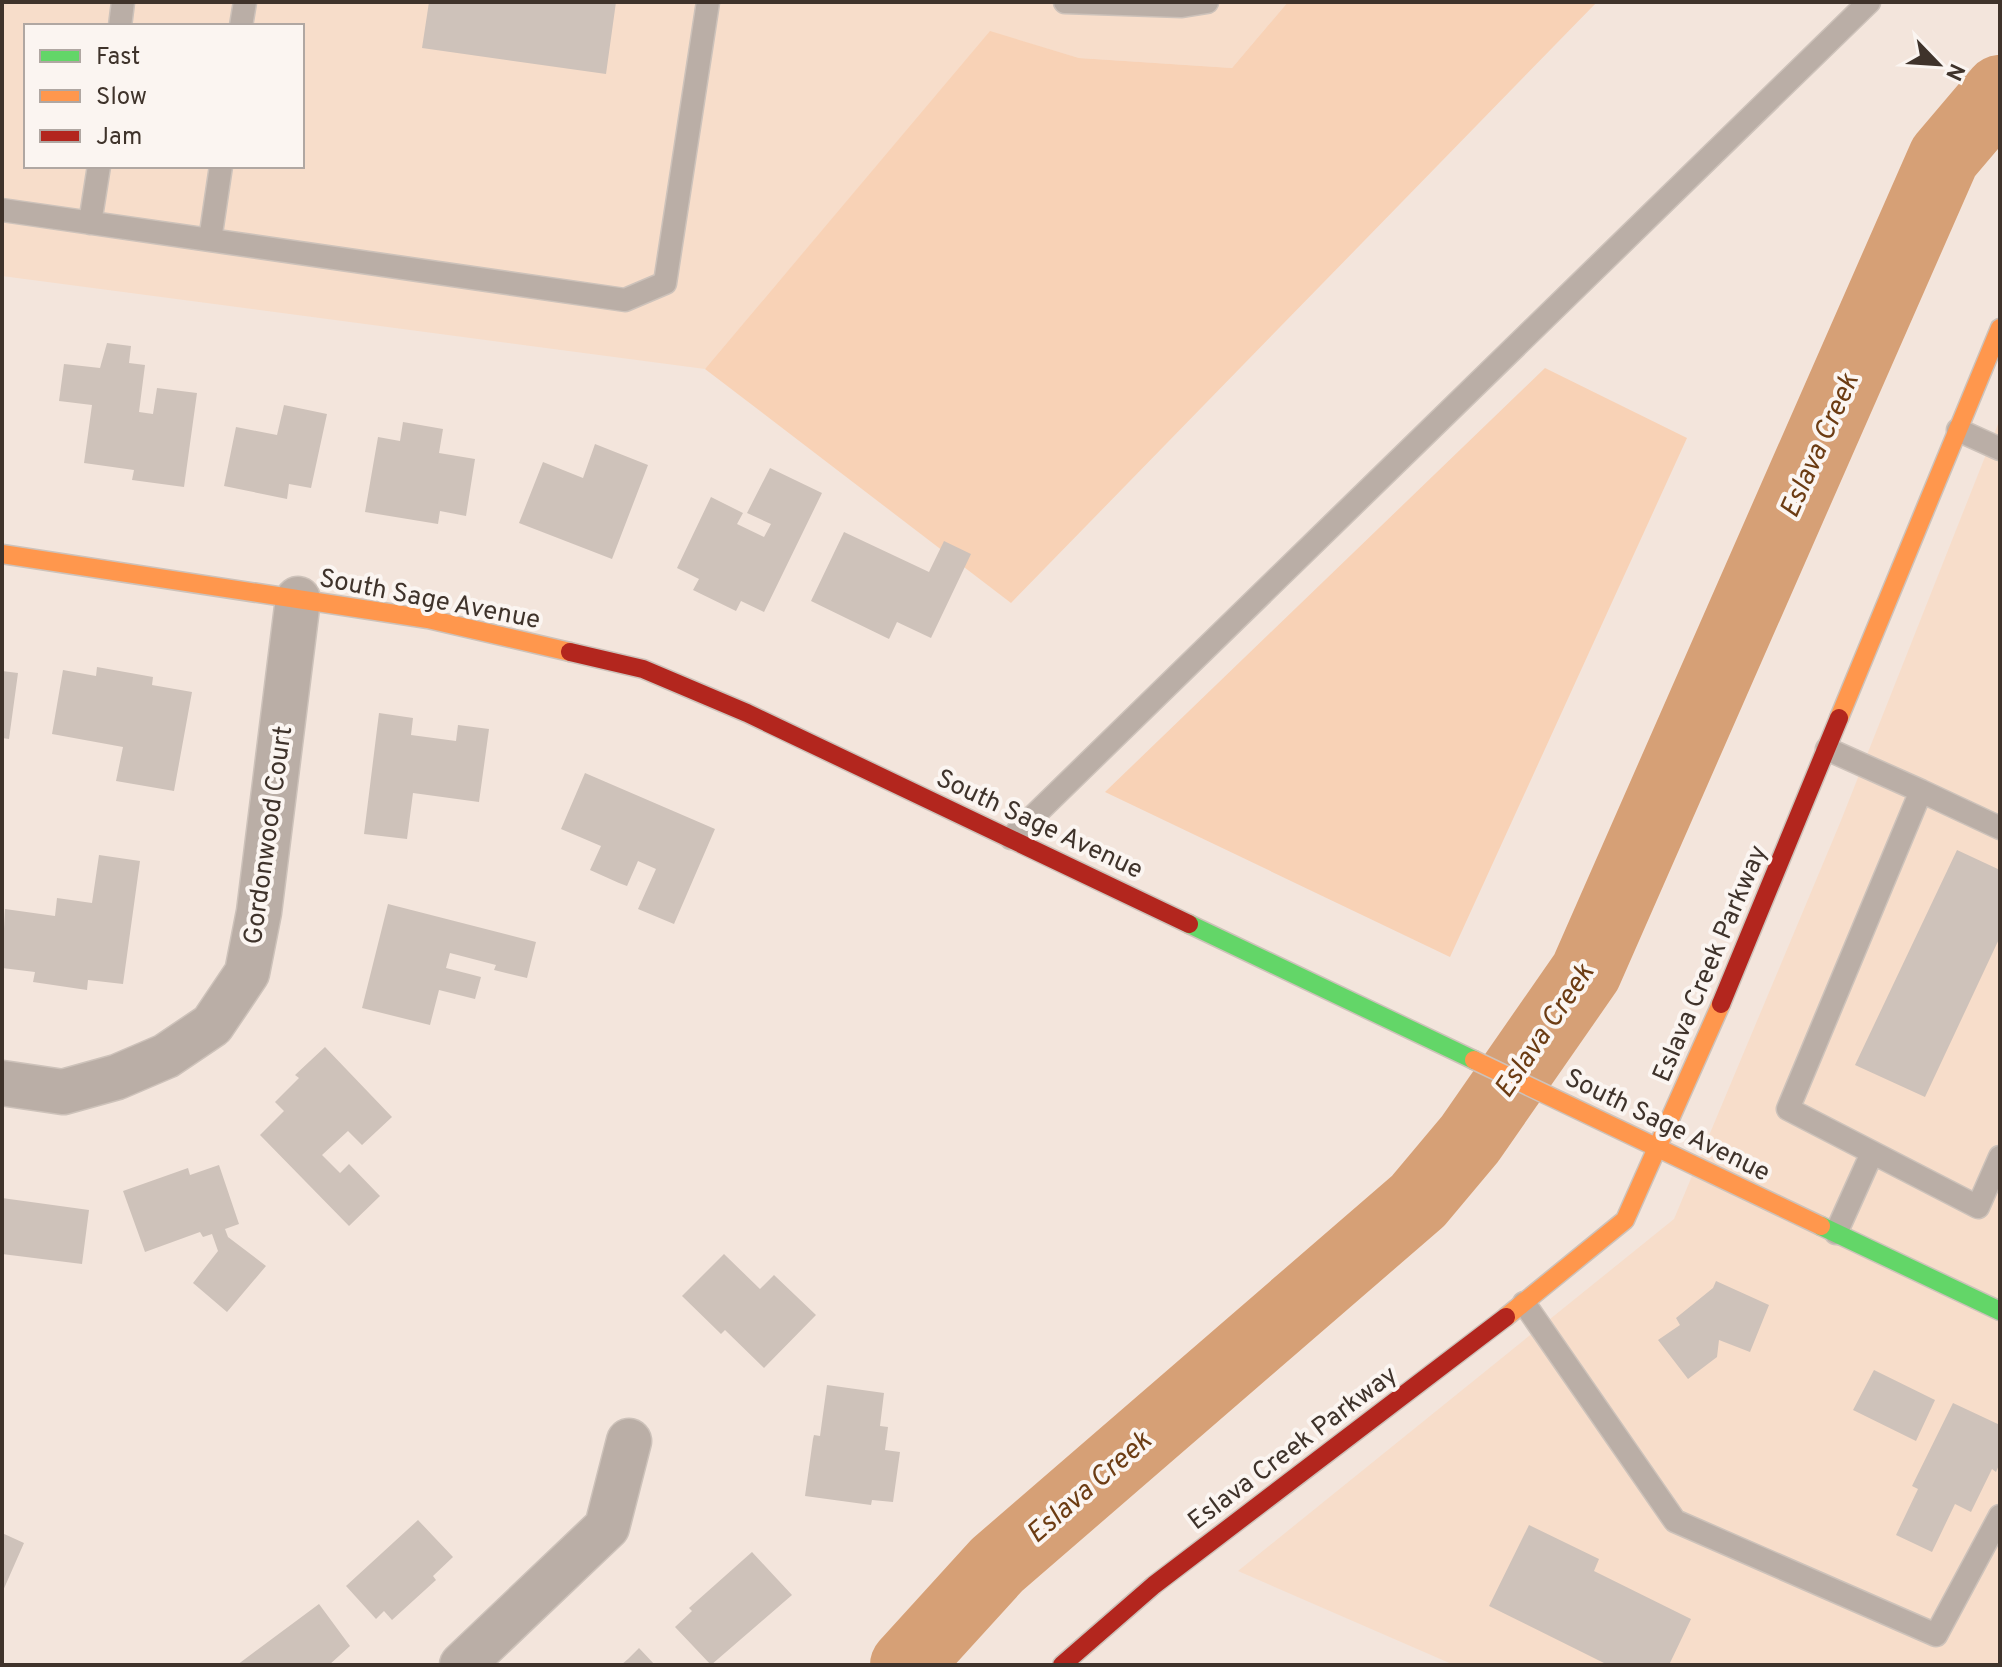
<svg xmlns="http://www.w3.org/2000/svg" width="2002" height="1667" viewBox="0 0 2002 1667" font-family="Overpass,sans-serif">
	<rect width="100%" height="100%" fill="#f3e5dc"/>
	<path fill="#f7ddca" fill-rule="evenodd" d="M 2,2 L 1288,2 L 1232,68 L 1079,58 L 990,32 L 705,369 L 2,276 ZM 26,26 L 302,26 L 302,166 L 26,166 Z
		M 2000,419 L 2000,1665 L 1454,1665 L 1238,1571 L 1674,1219 L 1840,823 Z"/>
	<path fill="#f8d2b6" d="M 1288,2 L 1597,2 L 1011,603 L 705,369 L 990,31 L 1079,58 L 1232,68 Z
		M 1545,368 L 1687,438 L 1450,957 L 1105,792 Z"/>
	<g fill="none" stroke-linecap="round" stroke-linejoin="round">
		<path stroke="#d6a076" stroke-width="72" d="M 906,1665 L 997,1565 L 1418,1201 L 1470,1139 L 1586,972 L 1944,157 L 2000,91"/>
	</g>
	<path fill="#cec2ba" d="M 429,2 L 616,2 L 606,74 L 422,48 Z
		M 107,343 L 131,346 L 129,363 L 145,365 L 139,412 L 153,414 L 157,388 L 197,393 L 184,487 L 132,480 L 134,470 L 84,463 L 92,405 L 59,401 L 64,364 L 100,368 Z
		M 284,405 L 327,414 L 311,488 L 289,484 L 287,499 L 224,486 L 236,427 L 277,435 Z
		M 403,422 L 443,429 L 439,453 L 475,459 L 466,516 L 440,511 L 438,524 L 365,512 L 378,437 L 400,441 Z
		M 595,444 L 648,465 L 612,559 L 519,523 L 543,462 L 583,478 Z
		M 770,468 L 822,493 L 764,612 L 741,601 L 736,611 L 693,590 L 699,579 L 677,568 L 711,497 L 743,513 L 737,524 L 764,537 L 771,524 L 747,513 Z
		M 844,532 L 929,572 L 944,541 L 971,554 L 931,638 L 897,622 L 889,639 L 811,601 Z
		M 97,667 L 153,677 L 152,685 L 192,692 L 174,791 L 116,781 L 123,747 L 52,734 L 63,670 L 96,676 Z
		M 2,671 L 18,673 L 9,739 L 2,738 Z
		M 379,713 L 413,718 L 411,735 L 456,741 L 458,725 L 489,729 L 479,802 L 413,793 L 407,839 L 364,834 Z
		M 585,773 L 715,829 L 674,924 L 638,909 L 656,869 L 638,861 L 627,886 L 619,883 L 590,870 L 601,846 L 561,829 Z
		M 1957,850 L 2000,870 L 2000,937 L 1925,1097 L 1855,1065 Z
		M 99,855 L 140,861 L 123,984 L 88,980 L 87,990 L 33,982 L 35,972 L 2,968 L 5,909 L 55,916 L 57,898 L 92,903 Z
		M 388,904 L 536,942 L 527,978 L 494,970 L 496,965 L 450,953 L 446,968 L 481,977 L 475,999 L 439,990 L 430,1025 L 362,1008 Z
		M 325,1047 L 392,1117 L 362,1145 L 348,1131 L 322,1155 L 340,1173 L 349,1164 L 380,1196 L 349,1226 L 260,1135 L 284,1111 L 275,1102 L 299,1078 L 295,1075 Z
		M 219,1165 L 239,1224 L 225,1229 L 228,1237 L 266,1266 L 227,1312 L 193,1283 L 218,1251 L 212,1234 L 203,1237 L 200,1232 L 145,1252 L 123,1191 L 188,1168 L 190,1175 Z
		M 2,1198 L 89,1210 L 82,1264 L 2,1254 Z
		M 724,1254 L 760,1289 L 774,1275 L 816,1315 L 764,1368 L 725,1330 L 721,1334 L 682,1296 Z
		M 1716,1281 L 1769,1305 L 1750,1352 L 1719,1340 L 1717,1357 L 1688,1379 L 1658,1340 L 1680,1325 L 1676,1318 L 1713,1288 Z
		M 1874,1370 L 1935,1400 L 1916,1441 L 1853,1410 Z
		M 827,1385 L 884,1393 L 880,1426 L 888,1427 L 885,1450 L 900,1452 L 893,1502 L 872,1500 L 871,1505 L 805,1496 L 813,1439 L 814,1435 L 820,1436 Z
		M 1953,1403 L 2000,1425 L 2000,1463 L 1996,1472 L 1992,1469 L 1971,1512 L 1955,1504 L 1932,1552 L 1896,1535 L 1918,1489 L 1912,1486 Z
		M 418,1520 L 453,1557 L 433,1576 L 436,1580 L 392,1620 L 384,1611 L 376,1619 L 346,1586 Z
		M 1529,1525 L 1599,1559 L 1594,1571 L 1691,1619 L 1669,1665 L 1608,1665 L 1489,1606 Z
		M 2,1533 L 24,1543 L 2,1593 Z
		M 752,1552 L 792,1595 L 711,1665 L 675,1627 L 692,1611 L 689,1608 Z
		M 319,1604 L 350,1646 L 329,1665 L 237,1665 Z
		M 639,1648 L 655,1665 L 621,1665 L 628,1659 Z"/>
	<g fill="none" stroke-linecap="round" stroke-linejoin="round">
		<g stroke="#cdc2ba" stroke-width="25">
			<path id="lane" d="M 1065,2 L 1182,6 L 1207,2
				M 120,26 L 123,2
				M 241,26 L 245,2
				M 2,210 L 625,300 L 665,283 L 708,2
				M 90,223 L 99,166
				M 210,240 L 221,166
				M 1958,430 L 2000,449
				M 1827,749 L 1921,791
				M 2000,828 L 1921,791 L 1788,1109 L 1978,1207 L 2000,1157
				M 1011,838 L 1869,2
				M 1836,1233 L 1872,1153
				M 1524,1303 L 1675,1521 L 1936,1635 L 2000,1516"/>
		</g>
		<g stroke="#cdc2ba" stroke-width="47">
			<path id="street" d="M 2,1083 L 63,1092 L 117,1077 L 166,1056 L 212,1025 L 247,973 L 259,912 L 298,599
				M 462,1665 L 607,1527 L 629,1441"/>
		</g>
		<g stroke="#cdc2ba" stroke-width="21">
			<path id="fast" d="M 1189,924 L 1474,1060
				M 1821,1226 L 2000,1311"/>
		</g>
		<g stroke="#cdc2ba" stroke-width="21">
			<path id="slow" d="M 2,554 L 428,619 L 570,652
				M 1839,718 L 2000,328
				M 1474,1060 L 1821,1226
				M 1506,1317 L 1625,1220 L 1721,1004"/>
		</g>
		<g stroke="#cdc2ba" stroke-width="21">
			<path id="jam" d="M 570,652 L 643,669 L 747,713 L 1189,924
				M 1721,1004 L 1839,718
				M 1062,1665 L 1154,1585 L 1506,1317"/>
		</g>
		<use href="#lane" stroke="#baaea6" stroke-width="22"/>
		<use href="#street" stroke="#baaea6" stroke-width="44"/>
		<use href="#fast" stroke="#63d668" stroke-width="18"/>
		<use href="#slow" stroke="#ff974d" stroke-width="18"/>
		<use href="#jam" stroke="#b3261e" stroke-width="18"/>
	</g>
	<g text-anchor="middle" stroke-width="8" stroke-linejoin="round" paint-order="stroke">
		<g font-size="26" fill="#3f332b" stroke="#fbf5f1">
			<text transform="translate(430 598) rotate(11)" y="9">South Sage Avenue</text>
			<text transform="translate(1040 823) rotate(25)" y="9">South Sage Avenue</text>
			<text transform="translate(267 835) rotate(-82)" y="9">Gordonwood Court</text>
			<text transform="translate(1709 963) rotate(-67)" y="9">Eslava Creek Parkway</text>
			<text transform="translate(1668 1124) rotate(26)" y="9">South Sage Avenue</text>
			<text transform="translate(1292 1447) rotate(-37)" y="9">Eslava Creek Parkway</text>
		</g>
		<g font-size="28" font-style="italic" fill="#6c3c13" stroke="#fbf5f1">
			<text transform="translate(1818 445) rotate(-66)" y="10">Eslava Creek</text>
			<text transform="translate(1543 1030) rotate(-56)" y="10">Eslava Creek</text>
			<text transform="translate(1088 1486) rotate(-41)" y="10">Eslava Creek</text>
		</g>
	</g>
	<rect width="2002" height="1667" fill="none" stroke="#3f332b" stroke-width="8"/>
	<rect x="24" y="24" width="280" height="144" fill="#fbf5f1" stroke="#b0a7a2" stroke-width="2"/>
	<rect x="40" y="50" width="40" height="12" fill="#63d668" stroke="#b0a7a2" stroke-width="2"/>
	<text x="96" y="64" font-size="24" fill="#3f332b">Fast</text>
	<rect x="40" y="90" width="40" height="12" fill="#ff974d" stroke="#b0a7a2" stroke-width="2"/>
	<text x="96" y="104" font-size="24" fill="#3f332b">Slow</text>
	<rect x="40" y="130" width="40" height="12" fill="#b3261e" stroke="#b0a7a2" stroke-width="2"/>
	<text x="96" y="144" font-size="24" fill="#3f332b">Jam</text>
	<g transform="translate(1938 64) rotate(115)" stroke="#fbf5f1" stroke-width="6" paint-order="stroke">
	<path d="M0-6L14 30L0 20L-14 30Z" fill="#3f332b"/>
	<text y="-12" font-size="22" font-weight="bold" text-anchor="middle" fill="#3f332b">N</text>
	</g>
</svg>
